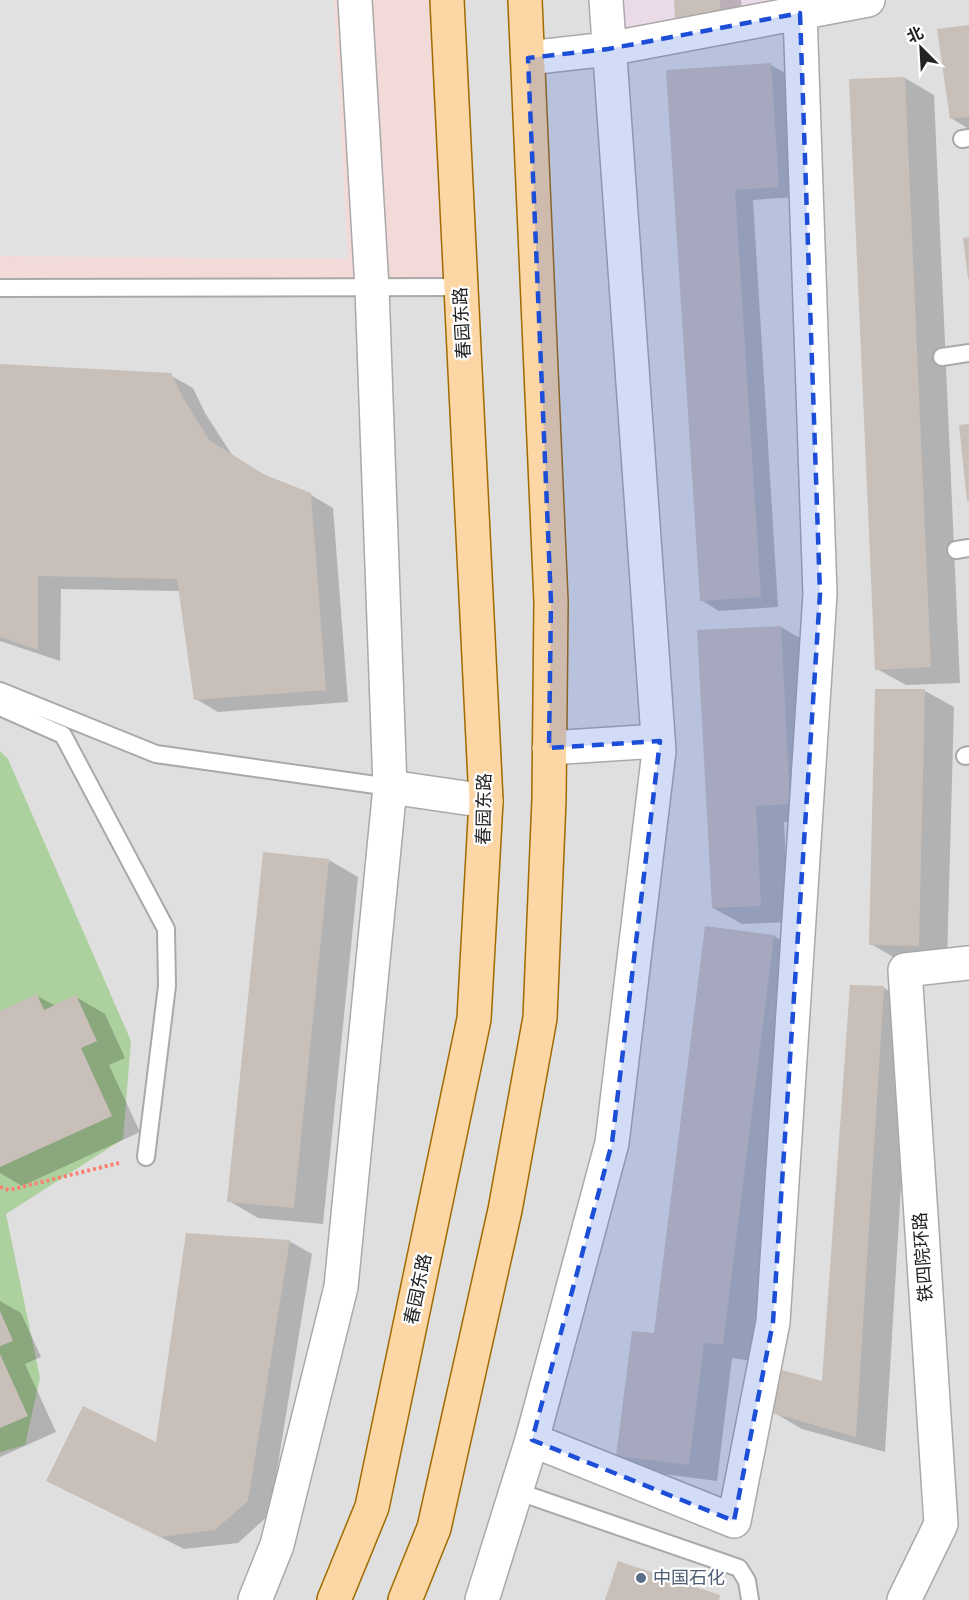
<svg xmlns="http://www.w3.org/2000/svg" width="969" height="1600" viewBox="0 0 969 1600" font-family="Signika,'Noto Sans SC',sans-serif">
	<rect width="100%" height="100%" fill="#f2efe9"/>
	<path fill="#e0dfdf" d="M 0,0 L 969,0 L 969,1600 L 0,1600 Z"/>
	<path fill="#f2dad9" d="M 0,0 L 447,0 L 460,287 L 0,287 Z"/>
	<path fill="#ebdbe8" d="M 604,0 L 851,0 L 608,49 Z"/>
	<path fill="#add19e" d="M 0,751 L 8,759 L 131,1041 L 123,1139 L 6,1214 L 40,1378 L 25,1445 L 0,1452 Z"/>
	<path fill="#e2e2e2" d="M 0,0 L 334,0 L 348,259 L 0,256 Z"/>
	<path fill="#0003" d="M 675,0 L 741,0 L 743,26 L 699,30 L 677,17 Z
		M 969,26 L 969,129 L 951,118 Z
		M 771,65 L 789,75 L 796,197 L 753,200 L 778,607 L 719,611 L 701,600 L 667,71 Z
		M 905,78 L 934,95 L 960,683 L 906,685 L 877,669 Z
		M 0,365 L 170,375 L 193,388 L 205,413 L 232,455 L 268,477 L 311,495 L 333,508 L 348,702 L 218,712 L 196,699 L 181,591 L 61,589 L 60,661 L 0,641 Z
		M 781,627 L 810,644 L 818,820 L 784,822 L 789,922 L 742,924 L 713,908 Z
		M 925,691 L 954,707 L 947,962 L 900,961 L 871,944 Z
		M 329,860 L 358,877 L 323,1224 L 258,1218 L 229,1201 Z
		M 707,928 L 774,936 L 803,953 L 752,1361 L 732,1358 L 717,1481 L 647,1472 L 618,1456 L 656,1335 Z
		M 884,988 L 912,1005 L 885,1452 L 802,1429 L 773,1412 L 823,1383 Z
		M 37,996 L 56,1006 L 76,997 L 105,1014 L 125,1058 L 109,1065 L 140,1132 L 22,1186 L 0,1173 L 0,1012 Z
		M 289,1241 L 312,1254 L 270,1514 L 238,1543 L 184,1549 L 48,1480 L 157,1444 Z
		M 0,1301 L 21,1313 L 41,1357 L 25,1364 L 56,1432 L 0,1457 Z"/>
	<path fill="#c7bfb8" d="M 674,0 L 720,0 L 721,14 L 675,18 Z
		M 969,25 L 969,117 L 950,119 L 937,29 Z
		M 771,63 L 779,187 L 735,190 L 761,597 L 700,601 L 666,70 Z
		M 905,77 L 931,667 L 875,670 L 849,79 Z
		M 969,237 L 969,279 L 968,279 L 963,238 Z
		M 0,364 L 171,373 L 183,398 L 209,440 L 263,474 L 311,493 L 326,690 L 194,700 L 177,579 L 38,576 L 38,650 L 0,637 Z
		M 969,424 L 969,501 L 967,501 L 959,425 Z
		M 781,626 L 790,804 L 756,806 L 761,906 L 712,908 L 697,630 Z
		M 875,689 L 925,689 L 919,946 L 869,945 Z
		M 263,852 L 329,859 L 294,1208 L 227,1202 Z
		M 705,926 L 774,935 L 723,1345 L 704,1343 L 689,1465 L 616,1456 L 632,1331 L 654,1333 Z
		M 850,985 L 884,986 L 856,1437 L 772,1413 L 782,1370 L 822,1381 Z
		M 37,994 L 44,1010 L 76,995 L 97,1041 L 81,1048 L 112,1116 L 0,1167 L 0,1011 Z
		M 186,1233 L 290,1240 L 248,1501 L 215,1530 L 160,1537 L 46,1481 L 83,1406 L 156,1442 Z
		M 0,1311 L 13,1341 L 0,1346 Z
		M 0,1354 L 28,1416 L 0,1428 Z
		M 618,1561 L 720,1595 L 719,1600 L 605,1600 Z"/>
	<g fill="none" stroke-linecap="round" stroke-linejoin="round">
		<g stroke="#a9a9a9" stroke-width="20">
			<path id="service" d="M 962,139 L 969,138
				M 0,288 L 460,287
				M 942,357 L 969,353
				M 956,550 L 969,548
				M 0,691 L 156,754 L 390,787
				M 0,707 L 63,735 L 166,929 L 167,986 L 146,1157
				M 965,756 L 969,755
				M 516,1491 L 739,1568 L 747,1581 L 750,1600"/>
		</g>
		<g stroke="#a9a9a9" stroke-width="36">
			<path id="minor" d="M 608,49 L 868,0
				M 532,1440 L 734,1521 L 773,1322 L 820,594 L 800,13
				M 904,1600 L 941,1524 L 905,970 L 969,963"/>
		</g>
		<g stroke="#a9a9a9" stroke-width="36">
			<path id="tertiary" d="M 528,58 L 608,49
				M 549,748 L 658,741
				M 390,787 L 486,801
				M 255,1600 L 277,1545 L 341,1287 L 390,787 L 372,288 L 355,0
				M 482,1600 L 532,1440 L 612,1143 L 659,751 L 606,0"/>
		</g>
		<g stroke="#a06b00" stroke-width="36">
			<path id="primary" d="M 334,1600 L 372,1507 L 474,1019 L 486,801 L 447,0
				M 405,1600 L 434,1528 L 505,1210 L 540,1018 L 549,799 L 551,602 L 525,0"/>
		</g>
		<path stroke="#fa8072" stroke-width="4" stroke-dasharray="3 3" stroke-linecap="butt" d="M 0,1187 L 9,1190 L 119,1163"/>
		<use href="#service" stroke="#fff" stroke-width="16"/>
		<use href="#minor" stroke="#fff" stroke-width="33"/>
		<use href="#tertiary" stroke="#fff" stroke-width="33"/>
		<use href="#primary" stroke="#fcd6a4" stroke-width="33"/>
	</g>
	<path fill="#1d4ed8" fill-opacity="0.2" stroke="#1d4ed8" stroke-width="4.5" stroke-dasharray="12 8" stroke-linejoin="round" d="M 800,13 L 820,594 L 773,1322 L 734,1521 L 532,1440 L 612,1143 L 660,741 L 549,748 L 551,602 L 528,58 L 608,49 Z"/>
	<circle fill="#5c6f8a" stroke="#fff" stroke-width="2" cx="641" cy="1578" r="6"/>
	<g text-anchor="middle" stroke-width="4.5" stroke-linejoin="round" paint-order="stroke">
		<g font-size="18" fill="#222" stroke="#fff">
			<text transform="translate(462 323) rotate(-93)" y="6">春园东路</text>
			<text transform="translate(484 809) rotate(-89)" y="6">春园东路</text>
			<text transform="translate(923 1257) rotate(-94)" y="6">铁四院环路</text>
			<text transform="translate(418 1289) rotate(-78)" y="6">春园东路</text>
		</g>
		<g font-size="18" fill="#4e5e75" stroke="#fff" text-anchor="start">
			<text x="653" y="1584">中国石化</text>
		</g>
	</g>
	<g transform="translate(921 48) rotate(336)" stroke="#ffffff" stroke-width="4.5" paint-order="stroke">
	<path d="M0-4.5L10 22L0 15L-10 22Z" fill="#222222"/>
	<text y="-9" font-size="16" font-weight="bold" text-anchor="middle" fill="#222222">北</text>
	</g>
</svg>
